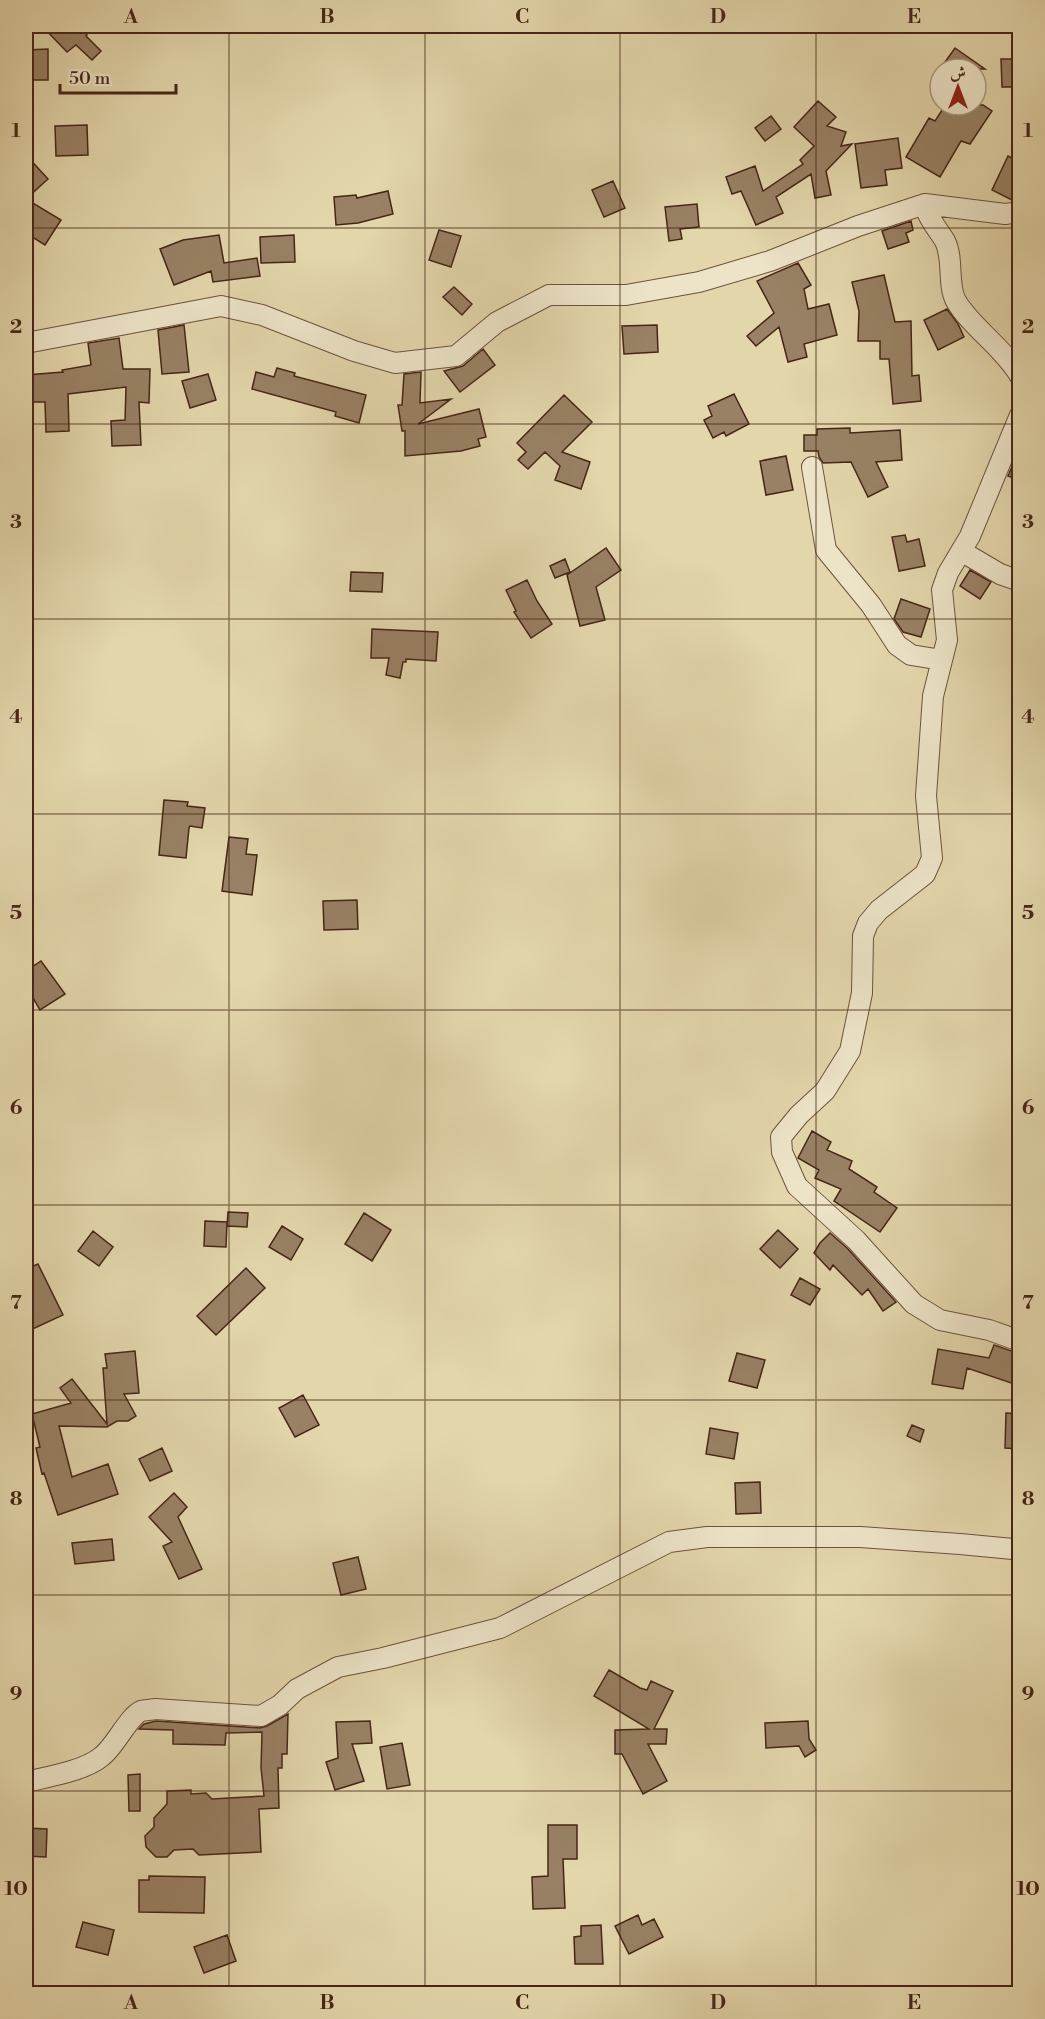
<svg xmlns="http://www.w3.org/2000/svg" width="1045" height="2019" viewBox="0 0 1045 2019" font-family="'Libre Bodoni',Amiri,serif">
	<rect width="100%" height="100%" fill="#e3d6ab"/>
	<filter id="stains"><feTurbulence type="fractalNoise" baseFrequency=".00333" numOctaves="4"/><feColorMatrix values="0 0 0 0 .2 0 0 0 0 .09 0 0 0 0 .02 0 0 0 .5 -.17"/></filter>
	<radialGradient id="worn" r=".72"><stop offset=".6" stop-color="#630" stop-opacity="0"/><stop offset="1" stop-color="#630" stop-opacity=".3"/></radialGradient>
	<path fill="#988164" stroke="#472518" stroke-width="1.5" d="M 42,26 L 79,26 L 87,35 L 86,36 L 101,51 L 92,60 L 76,45 L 67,52 Z
		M 955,48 L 985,69 L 940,69 Z
		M 48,49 L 48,80 L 26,80 L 26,50 Z
		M 1001,59 L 1020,59 L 1020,87 L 1002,87 Z
		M 818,101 L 836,117 L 827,126 L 846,132 L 841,146 L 852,144 L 826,171 L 831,195 L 815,198 L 811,174 L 776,197 L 783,213 L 756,225 L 741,191 L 732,194 L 726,177 L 755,166 L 763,191 L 803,164 L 800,160 L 814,146 L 794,127 Z
		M 963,105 L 983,105 L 992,111 L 970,144 L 961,141 L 940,177 L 906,157 L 929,118 L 935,121 L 944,107 L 956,115 Z
		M 771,116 L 781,129 L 765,141 L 755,128 Z
		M 87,125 L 88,155 L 56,156 L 55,126 Z
		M 898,138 L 902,168 L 885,170 L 887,185 L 861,188 L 855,144 Z
		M 26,155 L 48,179 L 26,199 L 61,220 L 45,245 L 26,233 Z
		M 1008,156 L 1020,162 L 1020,200 L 1014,201 L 992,190 Z
		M 613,181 L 625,208 L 604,217 L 592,190 Z
		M 388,191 L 393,214 L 358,223 L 336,225 L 334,197 L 356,195 L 357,198 Z
		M 697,204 L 699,227 L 680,229 L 682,239 L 669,241 L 665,207 Z
		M 911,221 L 913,230 L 906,233 L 909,242 L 888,249 L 882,231 Z
		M 439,230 L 461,236 L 451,267 L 429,260 Z
		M 219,235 L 224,263 L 257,258 L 260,276 L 213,282 L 211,271 L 174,285 L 160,249 L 183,240 Z
		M 294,235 L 295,262 L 261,263 L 260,237 Z
		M 798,263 L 811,285 L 804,289 L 808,309 L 829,304 L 837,335 L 804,344 L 807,357 L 788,362 L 779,327 L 756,346 L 747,336 L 774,313 L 757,281 Z
		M 884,275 L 895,322 L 911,321 L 912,376 L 919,375 L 921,401 L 893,404 L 889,359 L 880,359 L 880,341 L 858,341 L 859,311 L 852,282 Z
		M 454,287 L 472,304 L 462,315 L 443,297 Z
		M 947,309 L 958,324 L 964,337 L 938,350 L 924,320 Z
		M 184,325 L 189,372 L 162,374 L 158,330 Z
		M 657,325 L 658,352 L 624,354 L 622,326 Z
		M 119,338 L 123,369 L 150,369 L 149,403 L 139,402 L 141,445 L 112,446 L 111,421 L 125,420 L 126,387 L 68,394 L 69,431 L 46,432 L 45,402 L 26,402 L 26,375 L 63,372 L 62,370 L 91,365 L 88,343 Z
		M 483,349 L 495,365 L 460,392 L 444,371 L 463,366 Z
		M 277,368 L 295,373 L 294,376 L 366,395 L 359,423 L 335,416 L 336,412 L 252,389 L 256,372 L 274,377 Z
		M 421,372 L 420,403 L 451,399 L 418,424 L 479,409 L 486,437 L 478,439 L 480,446 L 461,451 L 405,456 L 405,431 L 402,431 L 398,405 L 402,405 L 404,374 Z
		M 208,374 L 216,400 L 190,408 L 182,381 Z
		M 734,394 L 749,424 L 726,436 L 724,432 L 713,438 L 704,420 L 712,416 L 708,406 Z
		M 564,395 L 592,422 L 562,452 L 590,462 L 581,489 L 555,480 L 560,466 L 545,452 L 528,469 L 518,460 L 526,452 L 517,443 Z
		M 850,428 L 850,433 L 900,430 L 902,460 L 876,462 L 888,487 L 868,497 L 851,462 L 823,463 L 819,457 L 818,451 L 804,451 L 804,435 L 817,435 L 817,429 Z
		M 1020,448 L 1020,480 L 1008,476 Z
		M 786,456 L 793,490 L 766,495 L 760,461 Z
		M 905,535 L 907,542 L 919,539 L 925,566 L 899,571 L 892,537 Z
		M 606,548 L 621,570 L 596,587 L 605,620 L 580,626 L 567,575 Z
		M 565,559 L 570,572 L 555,578 L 550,566 Z
		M 970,570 L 991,582 L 980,599 L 960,586 Z
		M 351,572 L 383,573 L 382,592 L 350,591 Z
		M 527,580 L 537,601 L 552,624 L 531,638 L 514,612 L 516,611 L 506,590 Z
		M 901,599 L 930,609 L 921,637 L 903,632 L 894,619 Z
		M 372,629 L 438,632 L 436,661 L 406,659 L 406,662 L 403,662 L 400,678 L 386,675 L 389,658 L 371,658 Z
		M 164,800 L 188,802 L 187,806 L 205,808 L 202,828 L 190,826 L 189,828 L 186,858 L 159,855 Z
		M 229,837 L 248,839 L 246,854 L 257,855 L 252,895 L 222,891 Z
		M 357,900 L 358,929 L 324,930 L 323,901 Z
		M 41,961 L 65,994 L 40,1010 L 26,986 L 26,971 Z
		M 812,1131 L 831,1142 L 827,1150 L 852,1161 L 849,1169 L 877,1187 L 874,1192 L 897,1208 L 880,1232 L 834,1201 L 841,1189 L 815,1178 L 819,1170 L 798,1158 Z
		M 228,1212 L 248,1213 L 247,1227 L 227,1226 Z
		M 364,1213 L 391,1230 L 372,1261 L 345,1244 Z
		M 205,1221 L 227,1222 L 226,1247 L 204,1246 Z
		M 282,1226 L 303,1239 L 291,1260 L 269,1247 Z
		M 778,1230 L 798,1249 L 780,1268 L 760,1249 Z
		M 93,1231 L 113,1247 L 99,1266 L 78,1251 Z
		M 830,1233 L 847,1248 L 896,1302 L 883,1311 L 868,1289 L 862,1295 L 833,1265 L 830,1270 L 814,1253 L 820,1243 Z
		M 38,1264 L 63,1315 L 26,1332 L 26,1269 Z
		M 246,1268 L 265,1288 L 216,1335 L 197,1316 Z
		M 800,1278 L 820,1289 L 810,1305 L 791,1295 Z
		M 994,1345 L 1020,1354 L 1020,1386 L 967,1368 L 963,1389 L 932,1384 L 938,1349 L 989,1358 Z
		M 135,1351 L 139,1393 L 124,1394 L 136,1416 L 128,1421 L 117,1421 L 107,1427 L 59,1426 L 72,1477 L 108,1464 L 118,1494 L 58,1515 L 44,1473 L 42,1474 L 36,1448 L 40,1447 L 32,1414 L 71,1403 L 60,1388 L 72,1379 L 107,1424 L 103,1368 L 107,1368 L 105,1354 Z
		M 737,1353 L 765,1360 L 757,1388 L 729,1381 Z
		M 303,1395 L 319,1425 L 295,1437 L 279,1408 Z
		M 1006,1413 L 1020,1414 L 1020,1449 L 1005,1448 Z
		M 912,1425 L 924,1430 L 920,1442 L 907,1436 Z
		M 710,1428 L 738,1433 L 734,1459 L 706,1454 Z
		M 162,1448 L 172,1471 L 150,1481 L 139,1459 Z
		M 760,1482 L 761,1513 L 736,1514 L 735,1483 Z
		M 174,1493 L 187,1507 L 178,1517 L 202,1569 L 179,1579 L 163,1546 L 172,1542 L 149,1517 Z
		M 112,1539 L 114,1560 L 75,1564 L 72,1543 Z
		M 358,1557 L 366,1589 L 341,1595 L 333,1563 Z
		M 609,1670 L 640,1688 L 647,1690 L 651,1681 L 673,1691 L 654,1729 L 667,1729 L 666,1744 L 648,1744 L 667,1781 L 643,1794 L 622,1754 L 615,1754 L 615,1730 L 649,1729 L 594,1696 Z
		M 288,1714 L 287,1754 L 282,1754 L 282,1768 L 278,1768 L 279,1808 L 259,1809 L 261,1852 L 199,1855 L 193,1849 L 174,1850 L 167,1857 L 156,1857 L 146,1847 L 145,1836 L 154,1827 L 154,1818 L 167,1804 L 167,1791 L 191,1790 L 191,1794 L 206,1793 L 212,1799 L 264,1796 L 261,1768 L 262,1732 L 226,1733 L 225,1745 L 173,1744 L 173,1730 L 139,1729 L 144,1724 L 156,1721 L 260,1728 L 267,1726 Z
		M 370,1721 L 372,1743 L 352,1744 L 364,1781 L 335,1790 L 326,1762 L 338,1758 L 336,1722 Z
		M 808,1721 L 809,1739 L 816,1750 L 805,1757 L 799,1746 L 766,1748 L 765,1723 Z
		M 402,1743 L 410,1785 L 387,1789 L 380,1747 Z
		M 140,1774 L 140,1811 L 129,1811 L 128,1775 Z
		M 548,1825 L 577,1825 L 577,1859 L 563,1859 L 565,1908 L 533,1909 L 532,1877 L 548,1876 Z
		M 26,1828 L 47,1829 L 46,1857 L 26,1856 Z
		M 149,1876 L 205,1877 L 204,1913 L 139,1912 L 139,1880 L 149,1880 Z
		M 638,1915 L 642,1925 L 654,1919 L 663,1937 L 629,1954 L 615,1926 Z
		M 83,1922 L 114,1930 L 108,1955 L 76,1947 Z
		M 601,1925 L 603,1964 L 575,1964 L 574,1937 L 581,1936 L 581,1926 Z
		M 227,1935 L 236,1961 L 204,1973 L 194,1947 Z"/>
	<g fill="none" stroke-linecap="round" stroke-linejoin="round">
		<g stroke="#6e513d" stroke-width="22">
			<path id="minor" d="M 925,204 C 927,218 938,229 945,241 C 954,259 947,285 956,301 C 971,327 1004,348 1020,376
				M 26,343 L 221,306 L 262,315 L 354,351 L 395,363 L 456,356 L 497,322 L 549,295 L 626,295 L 699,282 L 770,261 L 858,226 L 925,204 L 1005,214 L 1020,212
				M 1020,415 L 970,536 L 948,573 L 942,590 L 947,640 L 933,696 L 926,796 L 932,858 L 925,874 L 879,910 L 868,923 L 863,936 L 862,993 L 850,1051 L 825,1091 L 799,1115 L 781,1137 L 782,1152 L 797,1186 L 856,1240 L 914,1304 L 940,1320 L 989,1330 L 1020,1341
				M 812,467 L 826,550 L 871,605 L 897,645 L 911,655 L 942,660
				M 961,551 L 1000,574 L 1020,581
				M 26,1782 C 47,1777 84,1771 101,1757 C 115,1747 128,1717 141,1711 C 145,1710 151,1710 155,1709 L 261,1716 L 280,1705 L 297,1689 L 338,1667 L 383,1658 L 500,1628 L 669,1542 L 707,1537 L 860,1537 L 960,1544 L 1013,1549 L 1020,1548"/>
		</g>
		<use href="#minor" stroke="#ede4c8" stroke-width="20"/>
	</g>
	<path fill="none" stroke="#472518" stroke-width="1.5" stroke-opacity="0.55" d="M 229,26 L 229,1994M 425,26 L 425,1994M 620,26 L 620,1994M 816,26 L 816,1994M 26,228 L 1020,228M 26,424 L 1020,424M 26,619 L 1020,619M 26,814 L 1020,814M 26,1010 L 1020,1010M 26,1205 L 1020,1205M 26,1400 L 1020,1400M 26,1595 L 1020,1595M 26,1791 L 1020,1791"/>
	<rect width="1045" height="2019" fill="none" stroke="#e3d6ab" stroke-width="66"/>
	<g transform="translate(958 87)"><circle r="28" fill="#ede4c8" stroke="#ab9882" stroke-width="1.5"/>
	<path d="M0-4.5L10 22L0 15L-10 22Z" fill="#8f2418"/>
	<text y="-9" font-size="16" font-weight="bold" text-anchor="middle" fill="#472518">ش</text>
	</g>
	<path d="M60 84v9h116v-9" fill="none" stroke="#472518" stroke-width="3"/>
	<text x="69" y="84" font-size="18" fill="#472518" stroke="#ede4c8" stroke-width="4.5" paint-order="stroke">50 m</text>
	<rect x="33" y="33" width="979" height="1953" fill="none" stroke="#472518" stroke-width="2"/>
	<g font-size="20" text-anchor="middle" font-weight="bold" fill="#472518">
		<text x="131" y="23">A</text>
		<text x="327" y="23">B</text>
		<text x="522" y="23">C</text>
		<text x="718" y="23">D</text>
		<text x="914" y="23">E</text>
		<text x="16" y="137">1</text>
		<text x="1028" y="137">1</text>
		<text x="16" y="333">2</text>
		<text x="1028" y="333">2</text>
		<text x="16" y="528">3</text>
		<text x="1028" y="528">3</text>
		<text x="16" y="723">4</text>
		<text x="1028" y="723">4</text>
		<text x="16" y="919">5</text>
		<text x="1028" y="919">5</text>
		<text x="16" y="1114">6</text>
		<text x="1028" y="1114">6</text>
		<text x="16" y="1309">7</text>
		<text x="1028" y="1309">7</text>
		<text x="16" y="1505">8</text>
		<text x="1028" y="1505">8</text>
		<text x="16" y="1700">9</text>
		<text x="1028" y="1700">9</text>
		<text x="16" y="1895">10</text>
		<text x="1028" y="1895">10</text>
		<text x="131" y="2009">A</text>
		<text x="327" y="2009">B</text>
		<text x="522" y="2009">C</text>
		<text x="718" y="2009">D</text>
		<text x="914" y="2009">E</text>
	</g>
	<rect width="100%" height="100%" filter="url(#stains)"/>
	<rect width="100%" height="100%" fill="url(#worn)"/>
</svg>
